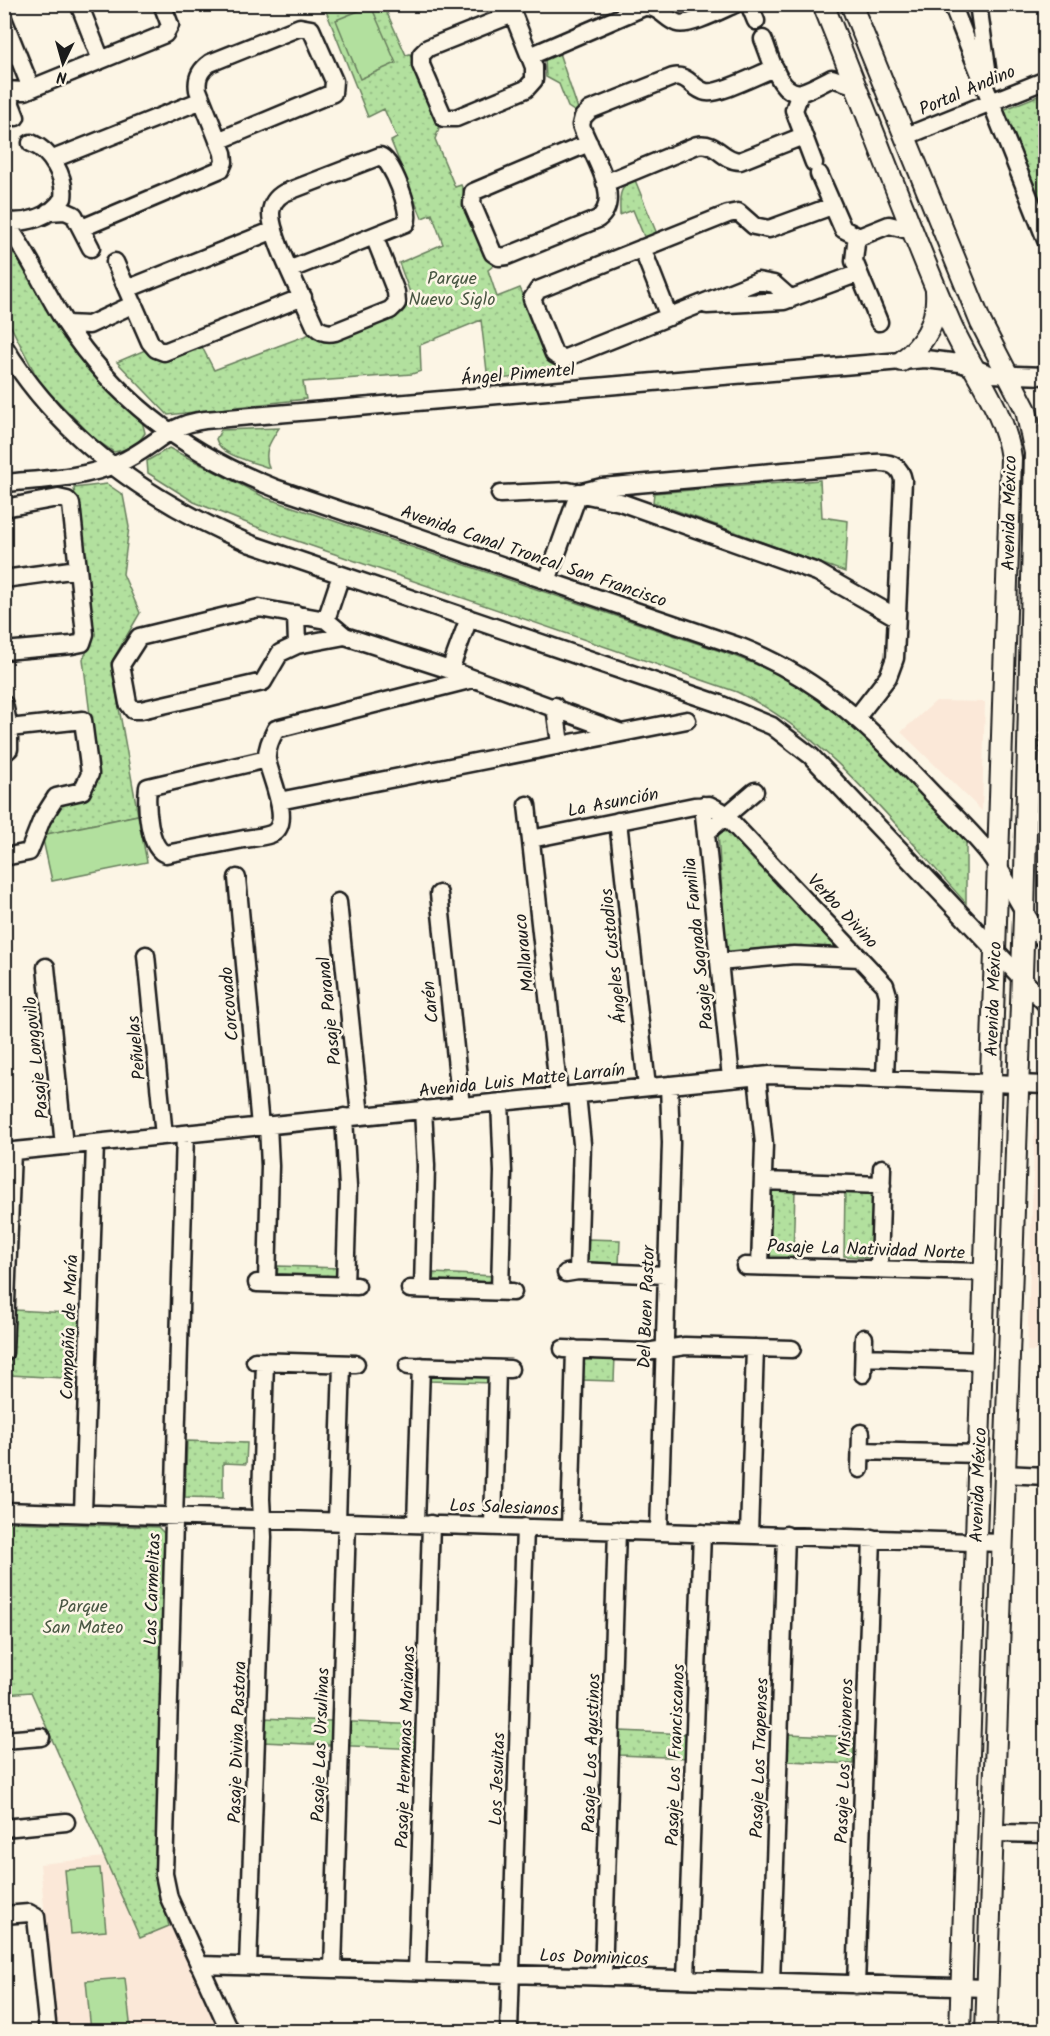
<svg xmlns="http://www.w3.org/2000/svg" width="1050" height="2036" viewBox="0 0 1050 2036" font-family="Kalam,sans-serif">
	<defs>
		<pattern id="grass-dots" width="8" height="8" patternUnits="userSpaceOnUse" patternTransform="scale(1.5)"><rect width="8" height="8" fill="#b2e09e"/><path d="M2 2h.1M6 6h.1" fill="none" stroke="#98c088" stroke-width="1.8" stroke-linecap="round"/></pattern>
	</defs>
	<rect width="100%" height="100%" fill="#fcf5e5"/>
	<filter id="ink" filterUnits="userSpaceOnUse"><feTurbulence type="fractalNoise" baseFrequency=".0167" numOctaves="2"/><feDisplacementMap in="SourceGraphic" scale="12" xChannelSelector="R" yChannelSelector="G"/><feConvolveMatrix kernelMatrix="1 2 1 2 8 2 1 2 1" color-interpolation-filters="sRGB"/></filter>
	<g filter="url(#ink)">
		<path fill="#fbe8d8" d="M 936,701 L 985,702 L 982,811 L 901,732 Z
			M 1035,1120 L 1046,1120 L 1045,1352 L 1027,1351 Z
			M 105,1857 L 140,1938 L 169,1926 L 181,1944 L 221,2031 L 56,2031 L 40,1864 Z"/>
		<path fill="url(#grass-dots)" stroke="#677e5d" stroke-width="1.5" d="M 383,4 L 406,55 L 410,54 L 439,129 L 435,139 L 455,187 L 461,185 L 493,266 L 488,270 L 497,297 L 520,288 L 555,364 L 567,372 L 488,380 L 481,320 L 420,345 L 421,371 L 412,374 L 303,382 L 306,399 L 168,415 L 117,362 L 145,350 L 154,356 L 201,345 L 214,370 L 310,334 L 328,338 L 337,337 L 402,313 L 412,298 L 399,263 L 443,244 L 432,214 L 422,218 L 391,141 L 397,138 L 384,109 L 368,117 L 326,11 L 323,11 L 320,5 Z
			M 558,50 L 580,115 L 568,107 L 559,84 L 546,77 L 545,59 Z
			M 1045,93 L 1045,230 L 998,112 Z
			M 635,180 L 657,234 L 645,239 L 633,210 L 620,215 C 620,198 617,187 635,180 Z
			M 4,233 L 89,369 L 142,421 L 145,433 C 137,446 129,449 114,452 L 95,439 L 40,383 L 5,315 Z
			M 279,428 C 270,442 263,451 269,468 C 254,462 220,456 216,439 L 221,430 Z
			M 169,448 L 266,498 L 723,652 C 755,664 790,676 819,696 C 871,735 920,794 966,841 L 966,903 C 899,830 828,734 737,692 L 262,529 L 194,502 L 148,473 L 147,461 Z
			M 820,480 L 822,517 L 848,521 L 845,572 L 653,502 L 654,493 Z
			M 107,484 L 123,495 L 129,527 L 123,574 L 140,613 L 111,663 L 138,815 L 42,835 L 58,801 L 87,795 L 95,783 L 97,770 L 83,659 L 93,639 L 74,488 Z
			M 730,831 L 840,950 L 726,953 L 718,833 Z
			M 845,1187 L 875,1187 L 872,1258 L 844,1256 Z
			M 770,1189 L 795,1190 L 793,1257 L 768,1256 Z
			M 588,1239 L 620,1240 L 619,1265 L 587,1264 Z
			M 278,1266 L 341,1268 L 340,1279 L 277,1277 Z
			M 433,1273 L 496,1276 L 496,1286 L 433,1285 Z
			M 14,1310 L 85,1314 L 82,1379 L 10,1375 Z
			M 582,1355 L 615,1356 L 614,1381 L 581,1380 Z
			M 429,1370 L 493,1372 L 492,1383 L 429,1381 Z
			M 187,1441 L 247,1443 L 246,1464 L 223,1463 L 223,1498 L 185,1497 Z
			M 5,1522 L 158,1527 L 164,1533 L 157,1880 L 169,1926 L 140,1938 L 31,1692 L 5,1694 Z
			M 263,1718 L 421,1725 L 420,1749 L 262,1742 Z
			M 620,1731 L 689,1734 L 689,1758 L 619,1755 Z
			M 788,1734 L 854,1737 L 853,1764 L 787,1761 Z"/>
		<path fill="#b2e09e" stroke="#677e5d" stroke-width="1.5" d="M 371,6 L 396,63 L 360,79 L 336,20 Z
			M 138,815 L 147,862 L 52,881 L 42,835 Z
			M 100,1868 L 106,1931 L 71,1934 L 65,1870 Z
			M 125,1978 L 131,2031 L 91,2031 L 86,1981 Z"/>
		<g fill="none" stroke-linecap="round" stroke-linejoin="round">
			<g stroke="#1c1c1c" stroke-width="21">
				<path id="minor" d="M 79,4 L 101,60
					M 509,4 L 534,67 L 534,80 L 526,89 L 456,118 L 444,118 L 421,65 L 421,55 L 428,48 L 513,14
					M 749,4 L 756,21
					M 952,4 L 1046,240
					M 978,4 L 988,75
					M 4,21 L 31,88
					M 763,39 C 770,54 779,98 802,92 C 812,89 822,83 832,78 L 856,86
					M 530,56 L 644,7 C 660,6 664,18 677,23 C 689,27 723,9 735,4
					M 4,90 L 25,91 L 165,34 L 170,25 L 162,4
					M 6,91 L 16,117
					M 800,93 L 794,110 L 814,163
					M 904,137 L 1046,80
					M 589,143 L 473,192 L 472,204 L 493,253 L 499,257 L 507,256 L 598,219 C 625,198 589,151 581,125 L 583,117 L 590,110 L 673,77 C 689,74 692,89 706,92 C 719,95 761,73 775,68
					M 53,159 L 202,100
					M 819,174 L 843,229 L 859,237
					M 605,183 L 697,145 C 717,141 722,161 740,161 L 803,136
					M 48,212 L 65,211 L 74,215 L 91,248
					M 4,221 C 29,253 44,290 66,324 C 117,402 188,454 275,488 L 741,647 C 822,679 870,728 929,790 C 948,810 969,829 986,850 C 1009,878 1021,914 1046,942
					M 4,221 C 25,224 51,218 63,198 C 66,177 51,151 31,143
					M 82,228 L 221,169 L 224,162 L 223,153 L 198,90 C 196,78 200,70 210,63 L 300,27 L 311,29 L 334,81 L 333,93 L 218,141
					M 642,248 L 669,317
					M 115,262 L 150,342 L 156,349 L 164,352 L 303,297
					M 291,269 L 406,223 C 412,212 392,160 380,156 L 284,193 C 277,197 272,203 271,212 C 270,237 304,300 315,326 C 321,332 327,334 335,332 L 390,310 L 397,303 L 396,292 L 374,236
					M 127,289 L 274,230
					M 791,299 L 774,284 L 758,281 L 563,359 L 554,354 L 532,299 L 538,290 L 728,214 L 738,212 L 754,226 L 769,229 L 832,206
					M 707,305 L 784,301 L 859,273
					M 879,322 L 854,261 L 856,243 L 859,237 L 889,225 L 913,231
					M 66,324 L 89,325 L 134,304
					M 4,346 C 62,441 150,502 251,544 L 717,703 L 772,726 L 811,756 L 1046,1004
					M 4,483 C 43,479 83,479 119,463 C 153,449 165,425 205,420 L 925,359 L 960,363 L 990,374 L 1046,376
					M 582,492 L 602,487 L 875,463 C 889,462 900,465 903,480 L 895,658 L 888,677 L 857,717
					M 500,494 L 568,491 L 620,502 L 817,572 L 896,617
					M 4,508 L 58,498 L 67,500 L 71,504 L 85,634 L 82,643 L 72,645 L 4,651
					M 4,579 L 78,569
					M 547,581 L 579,492
					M 296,614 L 297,645
					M 326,620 L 341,575
					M 345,636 L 297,645 L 280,653 L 263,682 L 141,710 L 133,710 L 128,703 L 121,665 L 139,637 L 259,608 L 326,620 L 345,636 L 450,670 L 619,732
					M 450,670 L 469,618
					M 1029,692 L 1046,693
					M 4,704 L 9,728 L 9,749 L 4,753
					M 555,706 L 560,744
					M 267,759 L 148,787 C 146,803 148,849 166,854 C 192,849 218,844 244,839 C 252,838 263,837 271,834 C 294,825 270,777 267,760 C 266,749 271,739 276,729 L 473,679
					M 279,801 L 687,720
					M 527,805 L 559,1096
					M 703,805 L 731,1078
					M 618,821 L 647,1087
					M 706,833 L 755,791
					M 531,839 L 694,806 L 709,805 L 721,811 L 885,985 L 888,995 L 885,1078
					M 4,857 L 29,852 L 42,819 L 56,797 L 82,791 L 90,774 L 83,720 L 9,728
					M 237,878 L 260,1126
					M 439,894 L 461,1106
					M 338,902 L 360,1116
					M 146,955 L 164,1136
					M 719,962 L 794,955 L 860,958
					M 46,967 L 64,1146
					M 757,1076 L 764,1144 L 760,1266
					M 577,1094 L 582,1144 L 578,1271
					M 500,1102 L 503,1172 L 500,1291
					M 344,1117 L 348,1187 L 345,1286
					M 185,1134 L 164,1874 L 169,1898 L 230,2032
					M 4,1152 L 770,1075 L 1046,1085
					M 763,1181 L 882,1185
					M 745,1266 L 985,1272
					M 879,1269 L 882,1168
					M 566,1273 L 578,1271 L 666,1275
					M 257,1283 L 357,1286
					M 267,1283 L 270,1166 L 268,1125
					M 410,1289 L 513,1292
					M 423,1289 L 426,1166 L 423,1109
					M 563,1349 L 646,1352 L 685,1346 L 792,1349
					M 4,1353 L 12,1151
					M 864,1357 L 982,1361
					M 255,1361 L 356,1364
					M 408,1366 L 510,1369
					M 863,1374 L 864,1338
					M 860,1451 L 979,1454
					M 860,1469 L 861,1433
					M 1004,1474 L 1046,1476
					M 4,1511 L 1002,1543
					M 83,1513 L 95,1143
					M 337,1521 L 342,1364
					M 416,1524 L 421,1366
					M 493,1526 L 497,1369
					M 570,1529 L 575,1349
					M 659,1532 L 671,1143 L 669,1085
					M 749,1534 L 755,1348
					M 4,1740 L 41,1737
					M 4,1828 L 66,1822
					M 993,1833 L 1046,1834
					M 4,1915 L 29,1913 L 36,1917 L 48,2032
					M 199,1965 L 988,1988
					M 248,1966 L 263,1537 L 261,1499 L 265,1361
					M 333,1969 L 347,1522
					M 417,1971 L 431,1524
					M 603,1977 L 617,1530
					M 686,1979 L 702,1533
					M 771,1982 L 786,1535
					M 856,1985 L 872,1538
					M 509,2032 L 525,1527"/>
			</g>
			<g stroke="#1c1c1c" stroke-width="24">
				<path id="major" d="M 823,4 C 866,110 905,217 950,322 C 969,367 1005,409 1011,458 L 960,2032
					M 851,4 L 981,323 L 1026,410 L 1035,453 L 1024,915 L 986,2032
					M 902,361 C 925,344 938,320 936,291"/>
			</g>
			<use href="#minor" stroke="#fcf5e5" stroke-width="16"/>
			<use href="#major" stroke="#fcf5e5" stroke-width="20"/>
		</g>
	</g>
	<g text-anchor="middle" stroke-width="5" stroke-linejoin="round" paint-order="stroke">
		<g font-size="18" fill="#1c1c1c" stroke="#fcf5e5">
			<text transform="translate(967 90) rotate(-23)" y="6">Portal Andino</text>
			<text transform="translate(518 374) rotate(-5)" y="6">Ángel Pimentel</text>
			<text transform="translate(1009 513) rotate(-89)" y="6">Avenida México</text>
			<text transform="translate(534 556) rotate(19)" y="6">Avenida Canal Troncal San Francisco</text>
			<text transform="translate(613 802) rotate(-11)" y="6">La Asunción</text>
			<text transform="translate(843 911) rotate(47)" y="6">Verbo Divino</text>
			<text transform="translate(698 944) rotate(-96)" y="6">Pasaje Sagrada Familia</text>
			<text transform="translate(524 953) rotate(-96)" y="6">Mallarauco</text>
			<text transform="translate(613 956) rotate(-96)" y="6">Ángeles Custodios</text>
			<text transform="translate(993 999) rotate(-88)" y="6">Avenida México</text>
			<text transform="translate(430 1002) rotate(-96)" y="6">Carén</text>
			<text transform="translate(229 1004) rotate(-95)" y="6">Corcovado</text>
			<text transform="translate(329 1011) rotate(-96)" y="6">Pasaje Paranal</text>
			<text transform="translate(136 1048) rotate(-96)" y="6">Peñuelas</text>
			<text transform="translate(36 1058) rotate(-96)" y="6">Pasaje Longovilo</text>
			<text transform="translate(522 1080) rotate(-6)" y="6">Avenida Luis Matte Larraín</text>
			<text transform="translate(866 1249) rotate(2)" y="6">Pasaje La Natividad Norte</text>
			<text transform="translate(646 1307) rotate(-88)" y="6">Del Buen Pastor</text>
			<text transform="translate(69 1327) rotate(-88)" y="6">Compañía de María</text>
			<text transform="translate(978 1485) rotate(-88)" y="6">Avenida México</text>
			<text transform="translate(504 1507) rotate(2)" y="6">Los Salesianos</text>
			<text transform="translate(152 1589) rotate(-88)" y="6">Las Carmelitas</text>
			<text transform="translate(237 1742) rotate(-88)" y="6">Pasaje Divina Pastora</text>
			<text transform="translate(320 1745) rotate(-88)" y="6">Pasaje Las Ursulinas</text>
			<text transform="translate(405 1747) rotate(-88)" y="6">Pasaje Hermanas Marianas</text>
			<text transform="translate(591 1753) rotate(-88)" y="6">Pasaje Los Agustinos</text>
			<text transform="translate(675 1755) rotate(-88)" y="6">Pasaje Los Franciscanos</text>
			<text transform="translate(759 1758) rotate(-88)" y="6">Pasaje Los Trapenses</text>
			<text transform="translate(844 1761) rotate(-88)" y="6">Pasaje Los Misioneros</text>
			<text transform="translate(497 1779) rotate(-88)" y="6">Los Jesuitas</text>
			<text transform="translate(594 1957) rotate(2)" y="6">Los Dominicos</text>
		</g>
		<g font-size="18" fill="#495743" stroke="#fcf5e5">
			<text x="452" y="284">Parque<tspan x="452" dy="21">Nuevo Siglo</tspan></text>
			<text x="83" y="1612">Parque<tspan x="83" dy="21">San Mateo</tspan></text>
		</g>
	</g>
	<rect width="1050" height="2036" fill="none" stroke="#fcf5e5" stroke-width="24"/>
	<rect x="12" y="12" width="1026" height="2012" fill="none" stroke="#1c1c1c" stroke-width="2" filter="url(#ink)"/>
	<g transform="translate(63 63) rotate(185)" stroke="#fcf5e5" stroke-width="4.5" paint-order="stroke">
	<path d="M0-4.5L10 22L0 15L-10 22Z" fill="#1c1c1c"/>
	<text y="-9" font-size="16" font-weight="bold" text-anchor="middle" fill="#1c1c1c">N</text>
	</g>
</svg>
